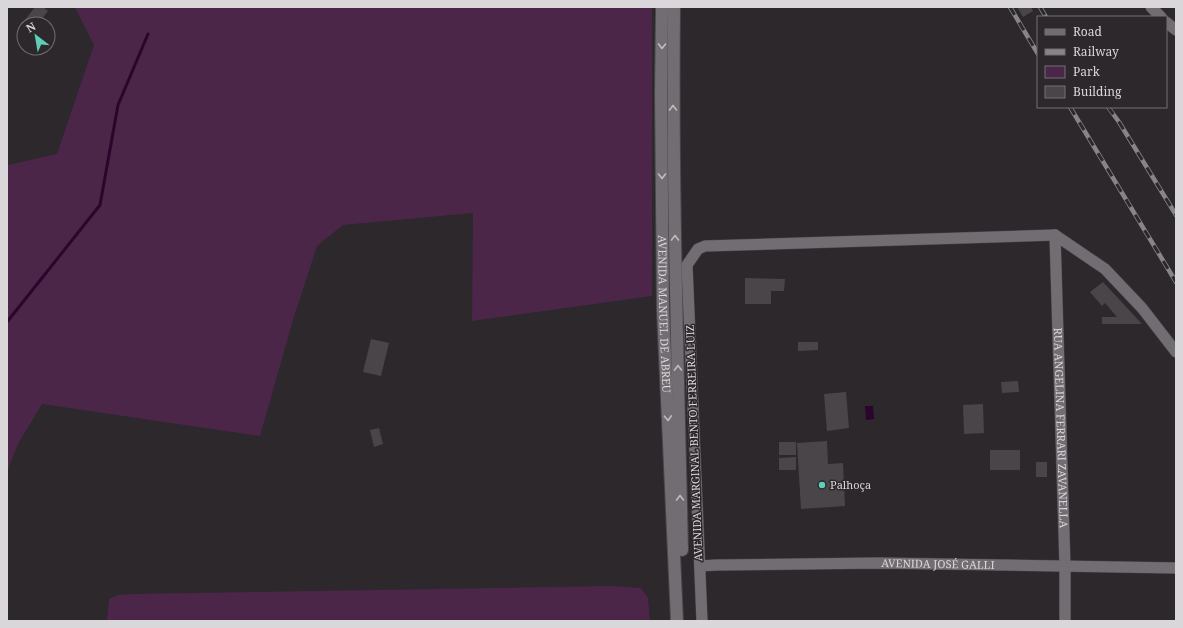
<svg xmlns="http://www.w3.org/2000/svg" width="1183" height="628" viewBox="0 0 1183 628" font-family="'Noto Serif',serif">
	<rect width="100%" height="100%" fill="#2c282c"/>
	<path fill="#4b2649" d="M 75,7 L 652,7 L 652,296 L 472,321 L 473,213 L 343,225 L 317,246 L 293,320 L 260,436 L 42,404 L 18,444 L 7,472 L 7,166 L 8,165 L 57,154 L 94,45 Z
		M 613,586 L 641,588 L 648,598 L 650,621 L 107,621 L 109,599 L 118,595 L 131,594 Z"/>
	<path fill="#2b052b" d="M 865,406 L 873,406 L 874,419 L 866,420 Z"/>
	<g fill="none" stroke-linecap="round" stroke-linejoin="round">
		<path stroke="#2b052b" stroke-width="3" d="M 7,322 L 100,205 L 118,105 L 148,34"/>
	</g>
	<path fill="#4a4549" d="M 35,7 L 43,7 L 48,11 L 38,24 L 28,24 L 24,21 Z
		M 1017,7 L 1031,7 L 1033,11 L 1023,17 Z
		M 745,278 L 785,279 L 784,291 L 771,291 L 771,304 L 745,304 Z
		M 1103,282 L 1142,324 L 1102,324 L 1102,317 L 1117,317 L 1105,303 L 1102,306 L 1090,292 Z
		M 371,339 L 389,343 L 381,376 L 363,372 Z
		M 798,342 L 818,342 L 818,350 L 798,351 Z
		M 1018,381 L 1019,392 L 1002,393 L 1001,382 Z
		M 846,392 L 849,428 L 827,431 L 824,394 Z
		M 983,404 L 984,433 L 964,434 L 963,405 Z
		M 379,428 L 383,444 L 374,447 L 370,430 Z
		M 827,441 L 828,464 L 843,463 L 845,506 L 801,509 L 797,443 Z
		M 779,442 L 796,442 L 796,455 L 779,455 Z
		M 990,450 L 1020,450 L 1020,470 L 990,470 Z
		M 796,457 L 796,470 L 779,470 L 779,458 Z
		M 1036,462 L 1047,462 L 1047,477 L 1036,477 Z"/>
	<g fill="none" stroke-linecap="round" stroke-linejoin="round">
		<g stroke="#484447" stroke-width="12">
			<g id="street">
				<path d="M 1151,7 L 1161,17"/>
				<path d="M 1166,22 L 1176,30"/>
				<path id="s1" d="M 1055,235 L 1065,567 L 1065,621"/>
				<path d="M 1055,235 L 1105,269 L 1142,308 L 1176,352"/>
				<path id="s2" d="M 700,566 L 716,565 L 878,563 L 1176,568"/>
				<path d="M 702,621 L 687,265 L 698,249 L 705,246 L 1055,235"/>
			</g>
		</g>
		<g stroke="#484447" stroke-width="14">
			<g id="secondary">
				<path id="s3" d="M 662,7 L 661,94 L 663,311 L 677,621"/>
				<path d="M 674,7 C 672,188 678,369 682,550"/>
			</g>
		</g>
		<use href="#street" stroke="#726d72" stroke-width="11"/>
		<use href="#secondary" stroke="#726d72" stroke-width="12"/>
		<g stroke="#888588" stroke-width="4.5">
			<path id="rail" d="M 1010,7 L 1038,54
				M 1040,7 L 1046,17
				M 1070,107 L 1176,282
				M 1108,107 L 1119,122 L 1176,215"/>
		</g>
		<use href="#rail" stroke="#2c282c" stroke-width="3" stroke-dasharray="9" stroke-linecap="butt"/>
	</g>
	<defs><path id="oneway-chevron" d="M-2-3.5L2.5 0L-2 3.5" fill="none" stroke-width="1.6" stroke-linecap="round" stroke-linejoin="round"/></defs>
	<g stroke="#c0bcc0">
		<use href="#oneway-chevron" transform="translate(662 46) rotate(91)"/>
		<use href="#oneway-chevron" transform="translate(673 108) rotate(-91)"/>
		<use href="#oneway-chevron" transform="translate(662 176) rotate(90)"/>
		<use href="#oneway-chevron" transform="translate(675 238) rotate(-90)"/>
		<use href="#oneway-chevron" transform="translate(678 368) rotate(-91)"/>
		<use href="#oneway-chevron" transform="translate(668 418) rotate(87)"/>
		<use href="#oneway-chevron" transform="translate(680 498) rotate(-91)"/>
	</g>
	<circle fill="#5eceb8" stroke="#2c282c" stroke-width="1.5" cx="822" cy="485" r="4"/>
	<g text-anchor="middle" stroke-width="3" stroke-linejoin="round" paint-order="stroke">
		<g font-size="11" fill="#dad7da" stroke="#2c282c">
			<text dy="4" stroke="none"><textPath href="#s3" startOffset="307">AVENIDA MANUEL DE ABREU</textPath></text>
			<text dy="4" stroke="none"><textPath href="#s1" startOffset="193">RUA ANGELINA FERRARI ZAVANELLA</textPath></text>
			<text transform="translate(694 443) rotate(-92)" y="4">AVENIDA MARGINAL BENTO FERREIRA LUIZ</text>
			<text dy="4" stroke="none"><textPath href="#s2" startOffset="238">AVENIDA JOSÉ GALLI</textPath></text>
		</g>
		<g font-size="11" fill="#dad7da" stroke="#2c282c" text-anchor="start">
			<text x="830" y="489">Palhoça</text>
		</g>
	</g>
	<rect width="1183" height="628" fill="none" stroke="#dad7da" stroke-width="16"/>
	<rect x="1037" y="16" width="130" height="92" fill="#2c282c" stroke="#726e72"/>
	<rect x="1045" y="29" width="20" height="6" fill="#726d72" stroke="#726e72"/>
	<text x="1073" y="36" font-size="12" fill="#dad7da">Road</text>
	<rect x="1045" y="49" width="20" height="6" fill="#888588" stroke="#726e72"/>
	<text x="1073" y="56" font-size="12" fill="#dad7da">Railway</text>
	<rect x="1045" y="66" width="20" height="12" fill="#4b2649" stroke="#726e72"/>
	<text x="1073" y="76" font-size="12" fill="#dad7da">Park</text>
	<rect x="1045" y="86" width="20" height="12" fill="#4a4549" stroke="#726e72"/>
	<text x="1073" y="96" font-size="12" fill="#dad7da">Building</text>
	<g transform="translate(36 36) rotate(329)"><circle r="19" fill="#2c282c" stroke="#726e72"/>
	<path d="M0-3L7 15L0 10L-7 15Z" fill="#5eceb8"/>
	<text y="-6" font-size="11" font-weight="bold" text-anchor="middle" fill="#dad7da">N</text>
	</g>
</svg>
